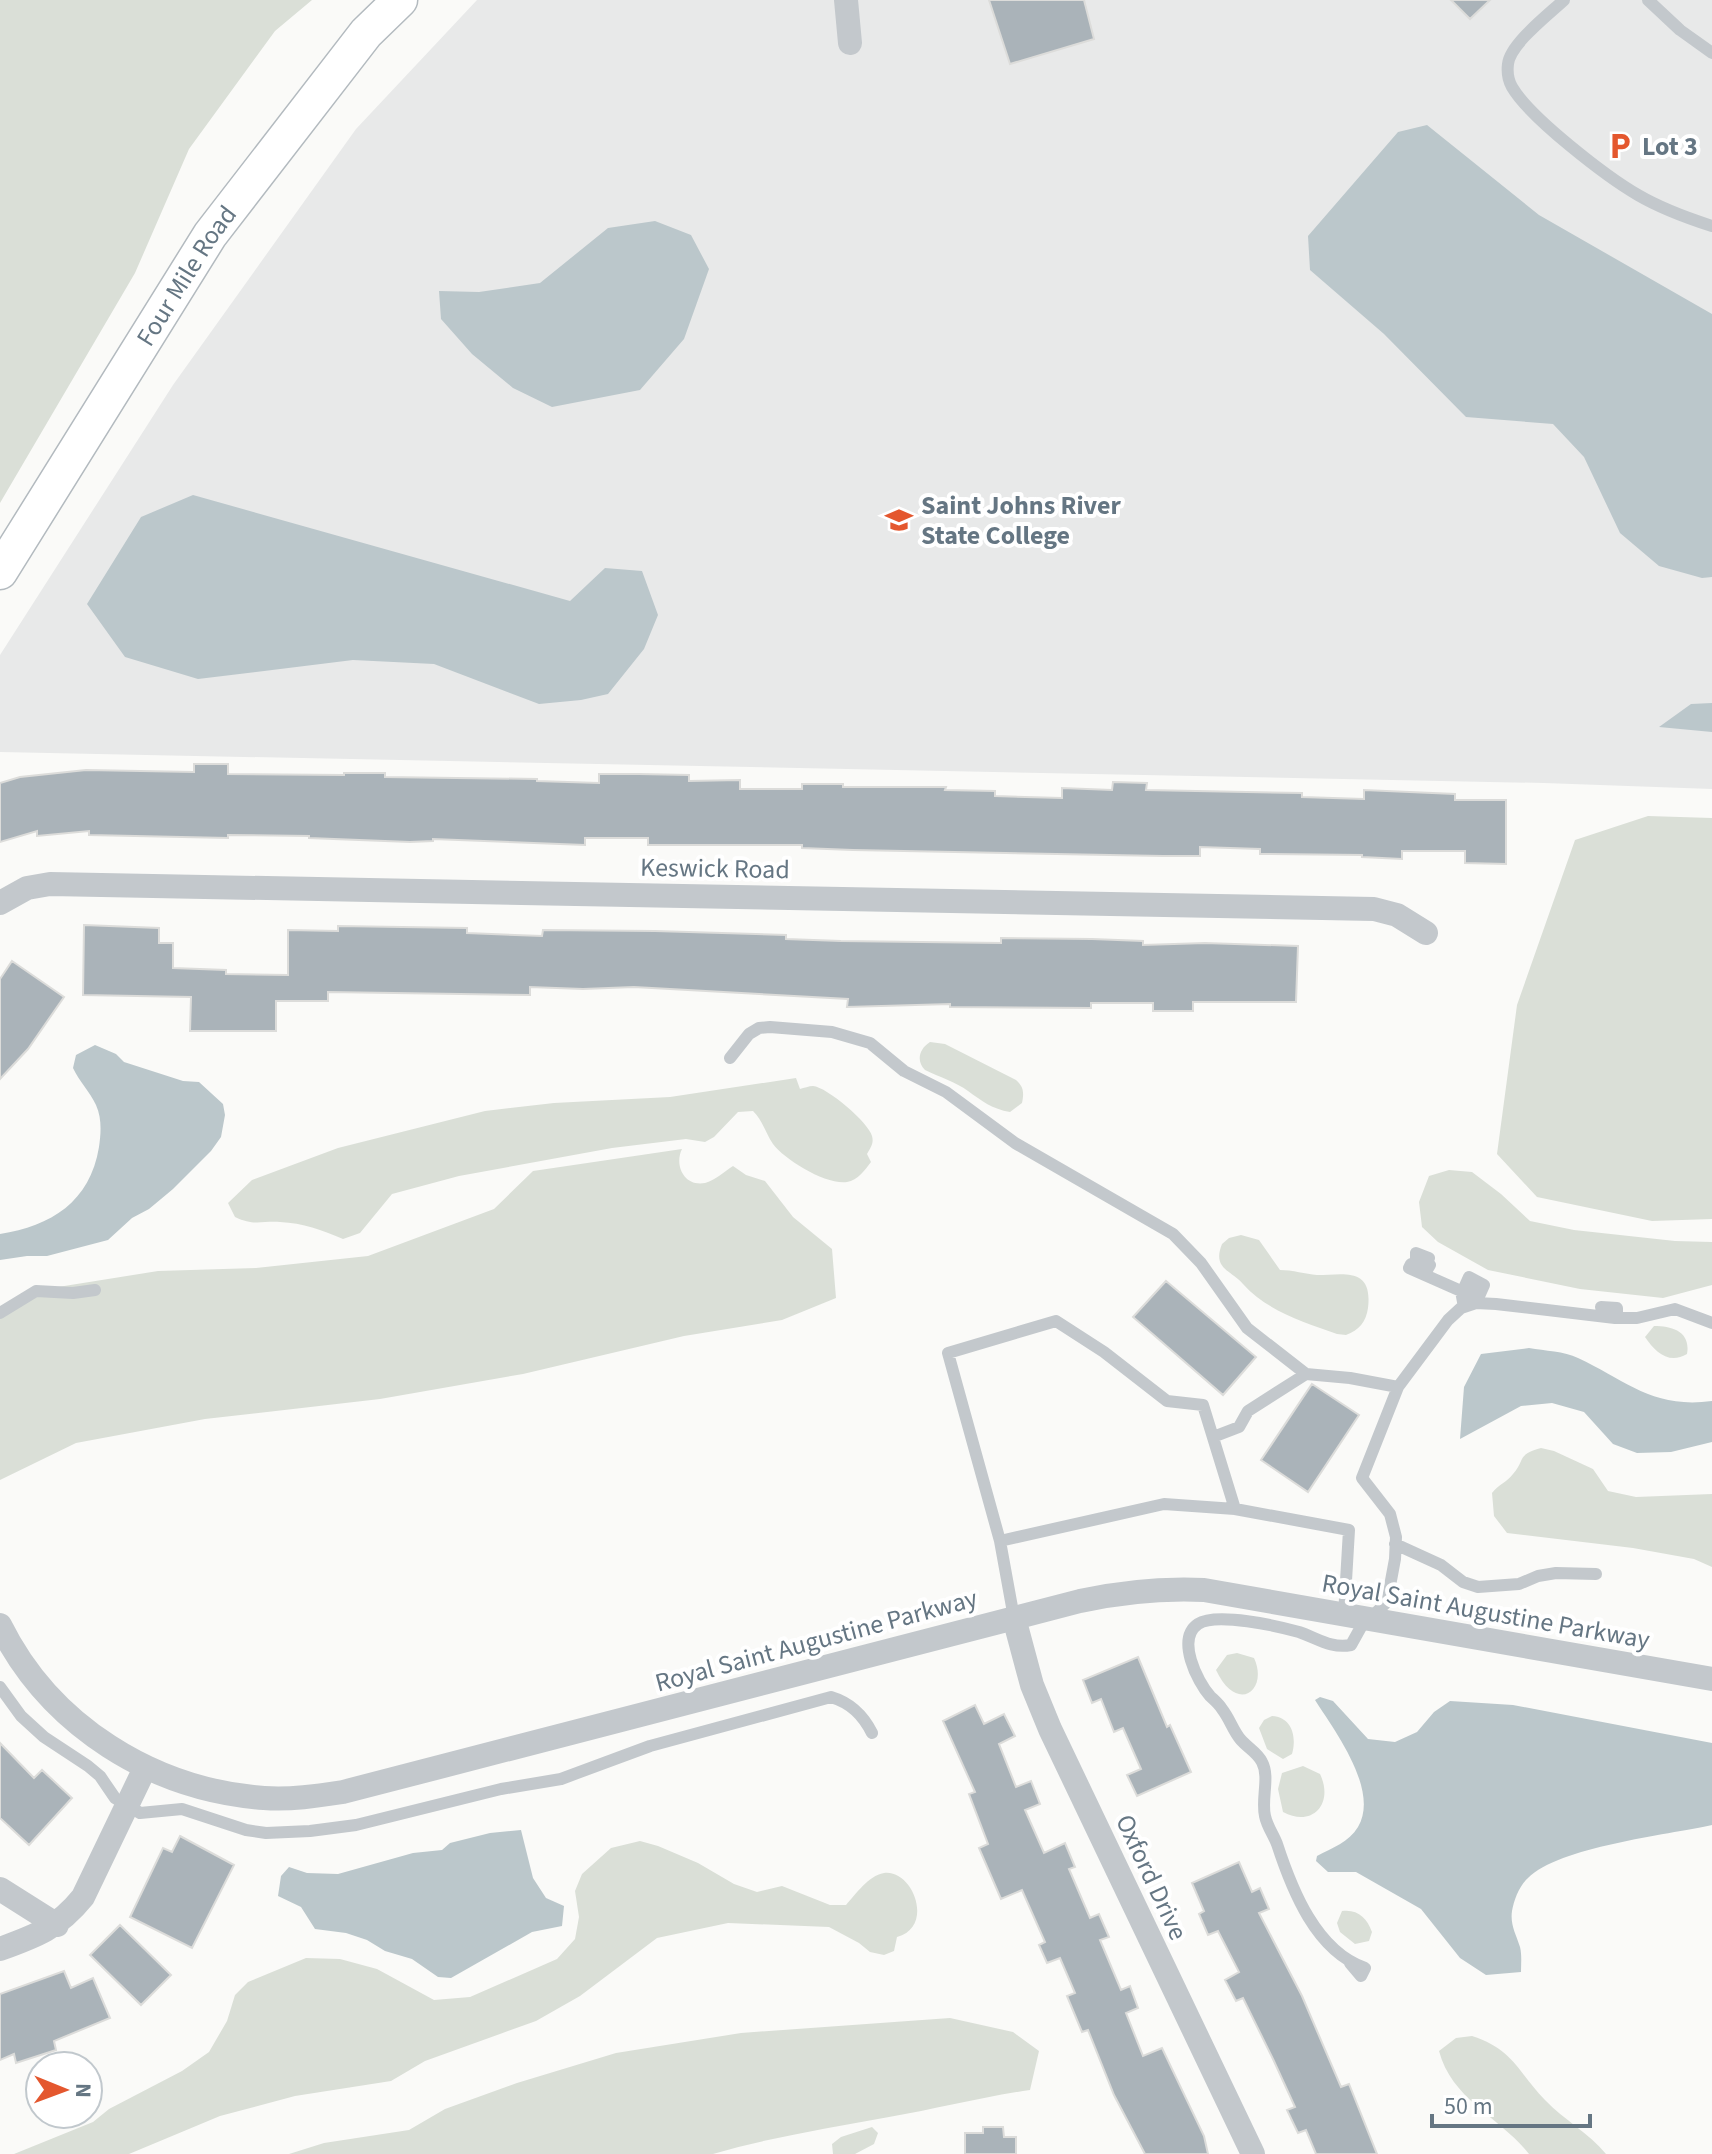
<svg xmlns="http://www.w3.org/2000/svg" width="1712" height="2154" viewBox="0 0 1712 2154" font-family="'Source Sans 3',sans-serif">
	<rect width="100%" height="100%" fill="#fafaf8"/>
	<path fill="#e8e9e9" d="M 477,0 L 1712,0 L 1712,789 L 1544,783 L 0,752 L 0,655 L 173,385 L 356,129 Z"/>
	<path fill="#dadfd7" d="M 0,0 L 312,0 L 275,31 L 189,149 L 135,273 L 0,503 Z
		M 1648,816 L 1712,818 L 1712,1219 L 1652,1221 L 1537,1197 L 1497,1154 L 1517,1005 L 1575,840 Z
		M 930,1042 L 945,1044 L 1016,1080 C 1024,1087 1024,1093 1022,1103 L 1010,1112 C 992,1109 982,1101 968,1091 C 956,1082 939,1077 925,1070 C 916,1061 919,1049 930,1042 Z
		M 796,1078 L 800,1089 C 804,1088 809,1086 813,1086 C 827,1087 869,1123 872,1136 C 874,1143 871,1147 867,1154 L 871,1162 C 865,1170 858,1180 847,1182 C 826,1185 785,1160 773,1144 C 766,1134 763,1121 753,1111 L 738,1112 L 714,1137 L 705,1142 L 686,1139 L 612,1148 L 459,1176 L 392,1194 L 360,1233 L 343,1239 C 322,1230 303,1223 280,1222 C 260,1221 254,1226 235,1217 L 228,1203 L 252,1180 L 338,1148 L 485,1111 L 554,1103 L 670,1097 Z
		M 682,1149 C 674,1165 684,1187 705,1183 C 715,1180 724,1172 733,1166 L 746,1175 L 765,1181 L 793,1217 L 832,1249 L 836,1298 L 782,1320 L 684,1336 L 523,1374 L 380,1399 L 205,1419 L 76,1443 L 0,1480 L 0,1311 L 33,1291 L 158,1271 L 256,1268 L 368,1256 L 494,1209 L 533,1171 Z
		M 1449,1170 L 1472,1172 L 1501,1194 L 1530,1221 L 1574,1230 L 1675,1241 L 1712,1242 L 1712,1285 L 1663,1298 L 1580,1289 L 1488,1270 L 1438,1242 L 1422,1227 L 1419,1202 L 1429,1176 Z
		M 1241,1235 L 1259,1240 L 1280,1270 C 1293,1270 1305,1274 1317,1275 C 1343,1275 1373,1266 1368,1308 C 1366,1322 1359,1330 1346,1335 L 1337,1334 C 1304,1322 1267,1311 1243,1284 C 1231,1270 1212,1269 1222,1244 L 1229,1238 Z
		M 1654,1326 C 1673,1326 1691,1332 1687,1354 C 1669,1365 1655,1352 1645,1337 Z
		M 1541,1448 L 1554,1451 L 1593,1469 L 1608,1491 L 1636,1497 L 1712,1494 L 1712,1567 L 1694,1559 L 1633,1548 L 1507,1533 L 1494,1516 L 1492,1493 C 1498,1485 1507,1482 1513,1474 C 1526,1459 1516,1455 1541,1448 Z
		M 1237,1653 L 1254,1658 C 1269,1690 1237,1715 1216,1670 L 1227,1655 Z
		M 1272,1716 C 1292,1717 1297,1737 1292,1754 L 1283,1759 L 1267,1749 L 1259,1728 L 1264,1720 Z
		M 1303,1766 L 1320,1774 C 1334,1803 1313,1828 1283,1812 L 1278,1789 L 1282,1773 Z
		M 640,1841 L 658,1846 L 698,1863 L 734,1884 L 757,1892 L 782,1886 L 830,1905 L 846,1905 C 856,1894 868,1876 884,1873 C 913,1869 935,1927 897,1937 L 894,1951 L 884,1955 L 870,1952 L 859,1943 L 829,1927 L 728,1923 L 657,1938 L 580,1996 L 536,2021 L 425,2061 L 391,2081 L 295,2096 L 220,2116 L 129,2154 L 14,2154 L 93,2122 L 109,2109 L 182,2071 L 209,2052 L 227,2021 L 235,1995 L 248,1982 L 306,1958 L 340,1959 L 377,1969 L 434,2000 L 470,1997 L 557,1959 L 575,1939 L 579,1917 L 575,1891 L 582,1874 L 611,1848 Z
		M 1342,1911 C 1358,1909 1367,1918 1372,1932 L 1369,1941 L 1355,1944 L 1340,1932 L 1337,1923 Z
		M 950,2018 L 1013,2032 L 1039,2051 L 1030,2090 C 982,2097 936,2109 889,2117 C 830,2128 771,2137 713,2154 L 289,2154 L 324,2143 L 409,2130 L 445,2109 L 517,2083 L 616,2053 L 741,2033 Z
		M 1472,2036 C 1513,2049 1518,2072 1545,2100 C 1564,2120 1589,2133 1606,2154 L 1529,2154 C 1500,2117 1452,2100 1439,2051 L 1456,2038 Z
		M 872,2127 L 878,2133 L 874,2144 L 855,2154 L 833,2154 L 832,2144 L 841,2137 Z"/>
	<path fill="#bbc7cb" d="M 1427,125 L 1539,215 L 1712,314 L 1712,577 L 1702,578 L 1659,566 L 1620,533 L 1584,457 L 1553,424 L 1466,417 L 1384,334 L 1310,270 L 1308,236 L 1398,132 Z
		M 655,221 L 691,235 L 709,269 L 684,339 L 640,390 L 552,407 L 513,388 L 472,354 L 441,319 L 439,291 L 479,292 L 540,283 L 608,228 Z
		M 193,495 L 570,601 L 605,568 L 642,571 L 658,615 L 644,649 L 608,694 L 581,700 L 539,704 L 434,664 L 353,660 L 198,679 L 125,657 L 87,604 L 141,517 Z
		M 1712,703 L 1712,732 L 1659,727 L 1691,704 Z
		M 95,1045 L 116,1054 L 124,1062 L 183,1081 L 199,1082 L 223,1104 L 225,1115 L 221,1137 L 211,1151 L 173,1189 L 149,1209 L 132,1218 L 108,1240 L 47,1256 L 27,1256 L 0,1260 L 0,1234 C 51,1226 90,1202 99,1147 C 101,1133 102,1118 96,1105 C 90,1092 79,1081 73,1068 L 76,1055 Z
		M 1529,1348 C 1545,1351 1564,1351 1578,1358 C 1627,1381 1653,1409 1712,1401 L 1712,1442 L 1671,1452 L 1637,1453 L 1613,1444 L 1584,1412 L 1552,1403 L 1521,1406 L 1460,1439 L 1464,1387 L 1481,1354 Z
		M 1320,1697 L 1333,1701 L 1368,1739 L 1395,1742 L 1417,1732 L 1434,1712 L 1450,1701 L 1513,1705 L 1712,1743 L 1712,1825 C 1666,1835 1559,1847 1528,1878 C 1519,1886 1514,1900 1512,1911 C 1510,1925 1516,1934 1520,1947 C 1522,1955 1521,1964 1521,1972 L 1486,1975 L 1460,1958 L 1421,1909 L 1356,1872 L 1328,1872 L 1316,1861 L 1317,1856 C 1332,1848 1349,1842 1358,1827 C 1380,1790 1334,1730 1315,1700 Z
		M 521,1830 L 533,1878 L 546,1898 L 564,1906 L 562,1926 L 532,1932 L 451,1978 L 438,1977 L 412,1959 L 385,1951 L 367,1940 L 346,1933 L 315,1929 L 301,1907 L 278,1896 L 281,1876 L 289,1867 L 307,1873 L 338,1874 L 413,1853 L 442,1850 L 450,1843 L 490,1833 Z"/>
	<path fill="#aab3b9" stroke="#dcdcda" stroke-width="2" d="M 989,0 L 1084,0 L 1094,39 L 1010,64 Z
		M 1451,0 L 1490,0 L 1470,19 Z
		M 194,764 L 228,764 L 228,774 L 344,775 L 344,773 L 385,773 L 385,777 L 537,779 L 537,781 L 599,783 L 599,774 L 639,774 L 689,775 L 689,781 L 740,780 L 740,789 L 802,789 L 802,784 L 843,784 L 843,787 L 946,787 L 945,790 L 995,791 L 995,796 L 1062,798 L 1062,788 L 1112,790 L 1113,782 L 1147,783 L 1146,790 L 1302,793 L 1302,797 L 1364,799 L 1364,790 L 1455,794 L 1455,800 L 1506,800 L 1506,864 L 1465,863 L 1465,851 L 1402,851 L 1402,859 L 1362,857 L 1362,855 L 1260,854 L 1260,849 L 1200,847 L 1200,856 L 1163,856 L 853,850 L 802,848 L 802,845 L 648,845 L 648,838 L 585,838 L 585,845 L 433,839 L 433,841 L 410,842 L 309,838 L 309,836 L 228,835 L 228,838 L 89,835 L 89,831 L 37,836 L 37,831 L 0,842 L 0,783 L 20,777 L 86,770 L 194,772 Z
		M 84,925 L 159,928 L 159,943 L 173,943 L 173,968 L 226,970 L 226,974 L 288,975 L 288,930 L 338,931 L 338,926 L 467,928 L 467,933 L 542,936 L 543,930 L 655,931 L 786,935 L 786,939 L 841,941 L 1001,943 L 1001,938 L 1092,939 L 1143,941 L 1143,945 L 1205,943 L 1298,946 L 1296,1002 L 1193,1002 L 1193,1011 L 1153,1011 L 1153,1003 L 1091,1003 L 1091,1008 L 950,1007 L 950,1004 L 847,1007 L 848,999 L 634,987 L 583,989 L 530,987 L 530,995 L 328,992 L 328,1001 L 276,1001 L 276,1031 L 190,1031 L 191,997 L 83,995 Z
		M 12,961 L 64,997 L 28,1049 L 0,1079 L 0,979 Z
		M 1166,1281 L 1256,1357 L 1223,1395 L 1133,1317 Z
		M 1312,1384 L 1359,1415 L 1308,1492 L 1261,1460 Z
		M 1138,1657 L 1167,1727 L 1170,1725 L 1191,1772 L 1137,1796 L 1127,1775 L 1141,1769 L 1123,1728 L 1114,1732 L 1101,1699 L 1092,1703 L 1083,1680 Z
		M 975,1705 L 984,1724 L 1004,1714 L 1015,1736 L 999,1744 L 1016,1787 L 1031,1781 L 1040,1804 L 1025,1810 L 1044,1853 L 1065,1843 L 1075,1867 L 1069,1869 L 1090,1918 L 1099,1914 L 1109,1937 L 1100,1940 L 1121,1990 L 1130,1986 L 1138,2008 L 1126,2013 L 1143,2056 L 1162,2048 L 1204,2136 L 1208,2154 L 1145,2154 L 1114,2095 L 1088,2030 L 1082,2032 L 1067,1996 L 1075,1993 L 1060,1958 L 1047,1963 L 1039,1945 L 1045,1942 L 1022,1890 L 1001,1899 L 979,1848 L 988,1844 L 969,1794 L 975,1792 L 943,1721 Z
		M 0,1743 L 34,1778 L 42,1770 L 72,1798 L 29,1845 L 0,1818 Z
		M 180,1836 L 234,1865 L 192,1948 L 130,1917 L 163,1848 L 172,1852 Z
		M 1239,1862 L 1252,1892 L 1260,1888 L 1269,1909 L 1259,1913 L 1302,1996 L 1341,2087 L 1349,2084 L 1377,2154 L 1316,2154 L 1306,2130 L 1298,2133 L 1287,2110 L 1295,2107 L 1273,2059 L 1243,1998 L 1236,2001 L 1225,1980 L 1239,1972 L 1218,1931 L 1208,1935 L 1199,1914 L 1204,1911 L 1192,1883 Z
		M 120,1925 L 171,1975 L 141,2005 L 90,1955 Z
		M 64,1971 L 71,1988 L 93,1978 L 110,2018 L 54,2041 L 56,2050 L 16,2063 L 14,2054 L 0,2060 L 0,1994 Z
		M 983,2127 L 1003,2127 L 1004,2137 L 1016,2137 L 1016,2154 L 965,2154 L 965,2133 L 983,2133 Z"/>
	<g fill="none" stroke-linecap="round" stroke-linejoin="round">
		<g stroke="#b3babf" stroke-width="37">
			<g id="secondary">
				<path id="s1" d="M 0,572 L 210,235 L 366,33 L 400,0"/>
			</g>
		</g>
		<path stroke="#c3c8cc" stroke-width="12" d="M 1564,0 C 1548,15 1510,44 1508,64 C 1507,72 1508,80 1512,87 C 1530,118 1607,177 1638,195 C 1662,209 1687,218 1712,226
			M 1648,0 L 1680,30 L 1712,53
			M 730,1058 L 749,1034 L 759,1028 L 770,1027 L 832,1032 L 870,1043 L 904,1071 L 946,1092 L 1015,1143 L 1173,1234 L 1201,1263 L 1247,1328 L 1306,1374 L 1350,1378 L 1398,1387
			M 1429,1258 L 1416,1253 L 1416,1259 L 1430,1265 L 1427,1270 L 1411,1264 L 1409,1268 L 1461,1291 L 1463,1302 L 1476,1303 L 1484,1285 L 1469,1277 L 1465,1286 L 1466,1297 L 1477,1295 L 1480,1287 L 1470,1282 L 1468,1291 L 1474,1292 L 1475,1288 L 1470,1285
			M 1601,1307 L 1617,1308 L 1617,1313 L 1605,1312
			M 0,1313 L 36,1291 L 73,1293 L 95,1290
			M 1213,1437 L 1239,1427 L 1248,1411 L 1306,1374
			M 1000,1541 L 948,1353 L 1056,1321 L 1104,1352 L 1167,1401 L 1203,1405 L 1235,1509
			M 1395,1544 L 1441,1565 L 1463,1582 L 1478,1587 L 1519,1584 L 1538,1576 L 1556,1573 L 1596,1574
			M 1014,1618 L 1000,1541 L 1164,1504 L 1235,1509 L 1349,1530 L 1344,1615
			M 0,1687 L 21,1716 L 44,1737 L 88,1766 L 100,1776 L 115,1798 L 140,1813 L 182,1809 L 246,1830 L 266,1833 L 310,1831 L 356,1825 L 501,1789 L 561,1779 L 650,1746 L 831,1697 C 851,1703 863,1715 872,1733
			M 1350,1963 L 1361,1976 L 1365,1968 C 1316,1951 1292,1890 1277,1844 C 1273,1834 1267,1826 1265,1816 C 1261,1799 1270,1777 1262,1762 C 1258,1753 1247,1747 1241,1740 C 1233,1731 1230,1719 1222,1709 C 1219,1704 1214,1700 1210,1696 C 1197,1681 1176,1639 1198,1624 C 1216,1612 1278,1626 1299,1632 C 1317,1638 1331,1649 1351,1645 L 1361,1627 L 1387,1602 L 1395,1559 L 1396,1537 L 1390,1514 L 1362,1478 L 1398,1387 L 1448,1320 L 1461,1308 L 1476,1303 L 1496,1304 L 1615,1318 L 1637,1318 L 1675,1309 L 1712,1323"/>
		<path stroke="#c3c8cc" stroke-width="24" d="M 846,0 L 850,43
			M 0,903 L 27,888 L 50,884 L 1374,909 L 1397,915 L 1426,933
			M 1014,1618 L 1032,1685 L 1050,1729 L 1253,2154
			M 0,1625 C 50,1726 153,1790 264,1798 C 290,1800 317,1796 343,1792 L 1080,1601 C 1122,1592 1161,1588 1204,1590 L 1712,1679
			M 0,1889 L 57,1925
			M 0,1949 C 36,1936 58,1928 83,1897 L 145,1768"/>
		<use href="#secondary" stroke="#fff" stroke-width="34"/>
	</g>
	<defs>
		<g id="parking-bare" transform="scale(2.16)"><path d="M-3.5-5.5H1a3.5 3.5 0 0 1 0 7H-1V5.5H-3.5ZM-1-3.4V-.6H.8a1.4 1.4 0 0 0 0-2.8Z" fill="#e4572e" stroke="#fff" stroke-width="2.5" paint-order="stroke"/></g>
		<g id="university-bare" transform="scale(2.16)"><path d="M0-5L7-2L0 1L-7-2ZM-4 1L0 2.5L4 1V4Q0 6-4 4Z" fill="#e4572e" stroke="#fff" stroke-width="2.5" paint-order="stroke"/></g>
	</defs>
	<g fill-rule="evenodd">
		<use href="#parking-bare" x="1620" y="146"/>
		<use href="#university-bare" x="899" y="520"/>
	</g>
	<g text-anchor="middle" stroke-width="8" stroke-linejoin="round" paint-order="stroke">
		<g font-size="26" font-weight="bold" fill="#657683" stroke="#fff" text-anchor="start">
			<text x="1642" y="155">Lot 3</text>
			<text x="921" y="514">Saint Johns River<tspan x="921" dy="30">State College</tspan></text>
		</g>
		<g font-size="26" fill="#657683" stroke="#fff">
			<text dy="9" stroke="none"><textPath href="#s1" startOffset="350">Four Mile Road</textPath></text>
			<text transform="translate(715 868) rotate(1)" y="9">Keswick Road</text>
			<text transform="translate(1486 1611) rotate(10)" y="9">Royal Saint Augustine Parkway</text>
			<text transform="translate(816 1640) rotate(-15)" y="9">Royal Saint Augustine Parkway</text>
			<text transform="translate(1152 1877) rotate(65)" y="9">Oxford Drive</text>
		</g>
	</g>
	<g transform="translate(64 2090) rotate(91)"><circle r="38" fill="#ffffff" stroke="#c1c8cd" stroke-width="2"/>
	<path d="M0-6L14 30L0 20L-14 30Z" fill="#e4572e"/>
	<text y="-12" font-size="22" font-weight="bold" text-anchor="middle" fill="#657683">N</text>
	</g>
	<path d="M1432 2114v12h158v-12" fill="none" stroke="#657683" stroke-width="4"/>
	<text x="1444" y="2114" font-size="24" fill="#657683" stroke="#ffffff" stroke-width="6" paint-order="stroke">50 m</text>
</svg>
